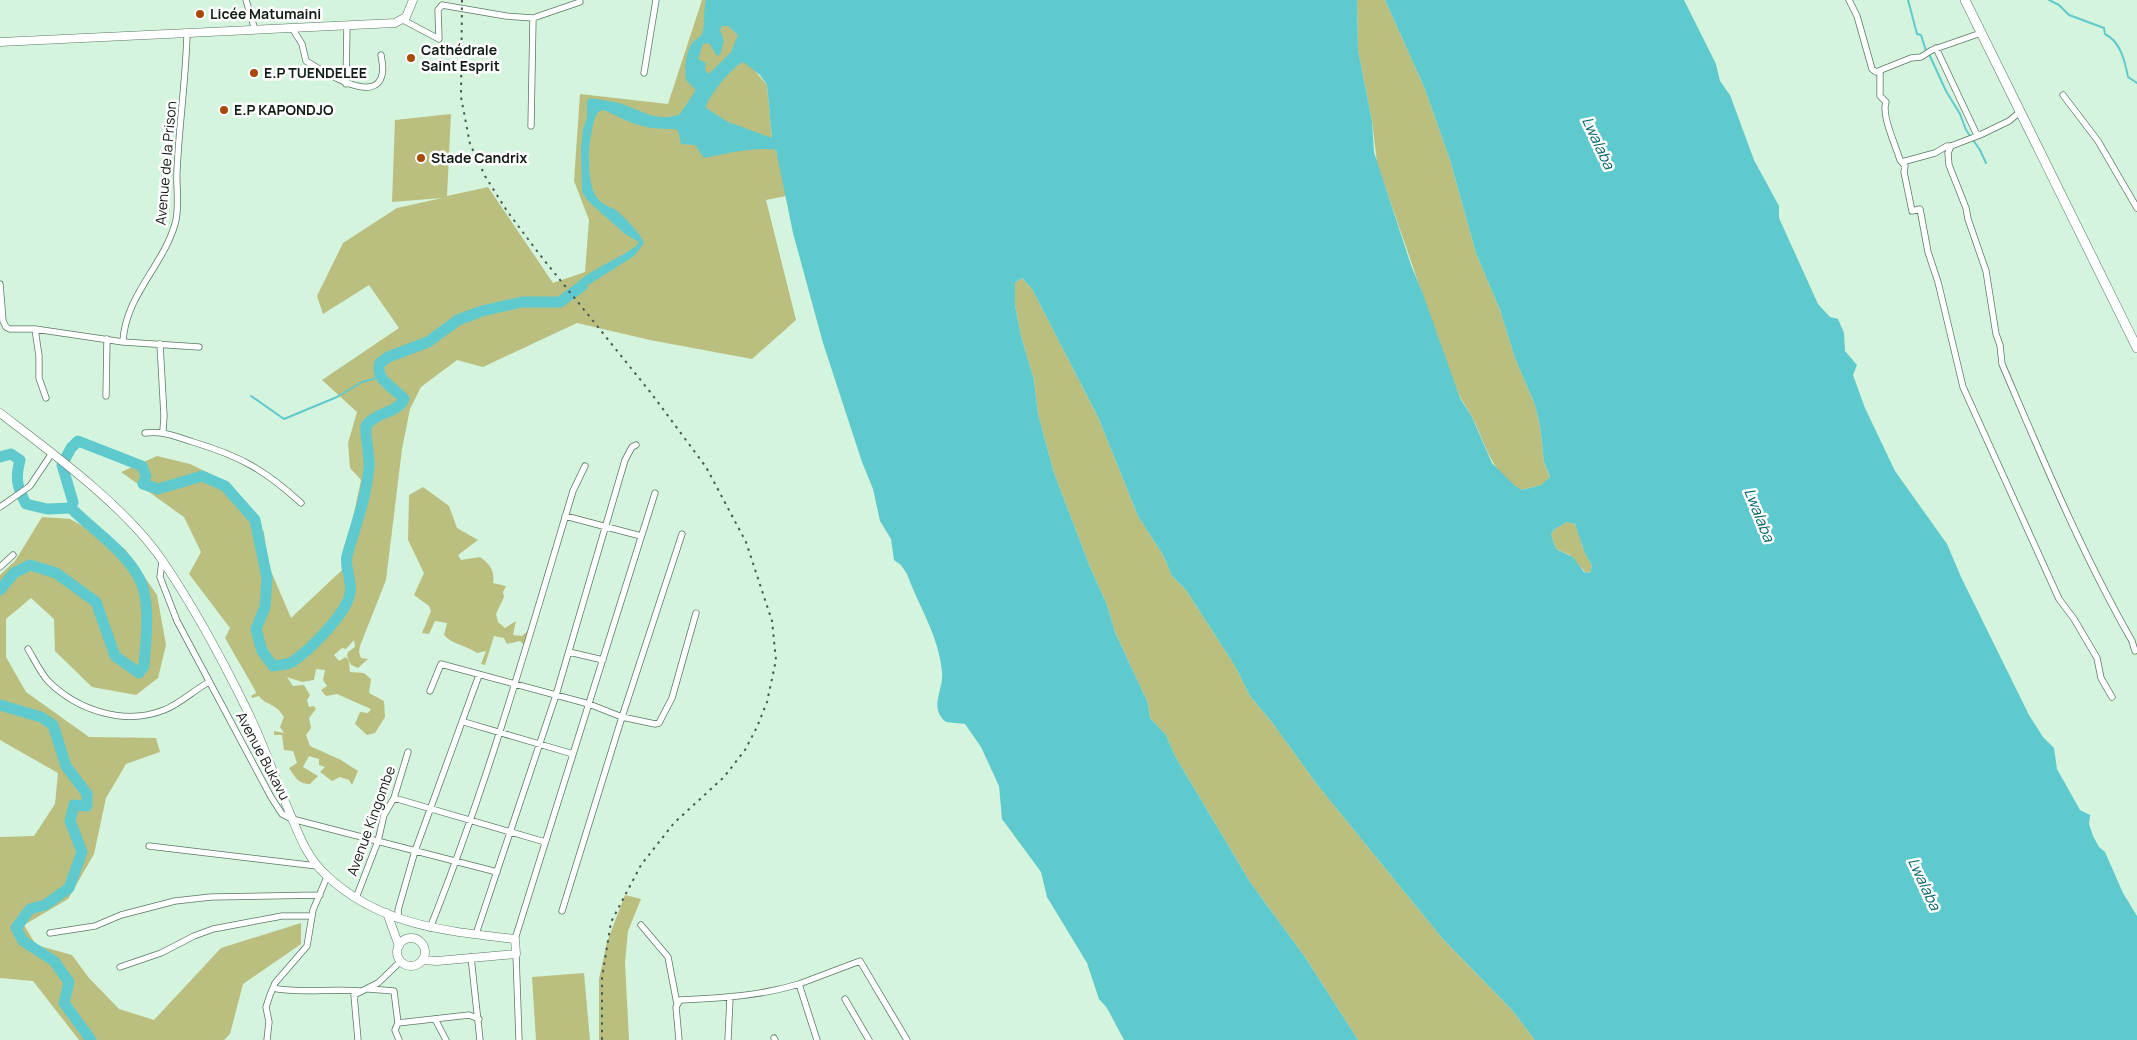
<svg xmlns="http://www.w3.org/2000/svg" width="2137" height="1040" viewBox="0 0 2137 1040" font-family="Manrope,sans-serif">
	<rect width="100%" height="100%" fill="#d4f4dd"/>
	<path fill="#babf7f" d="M 702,0 L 747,0 L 755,71 L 767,85 L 772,138 L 781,167 L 786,196 L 766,200 L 796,320 L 752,359 L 650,340 L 577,323 L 483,367 L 457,360 L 421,387 L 410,409 L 402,449 L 386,580 L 360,646 L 359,652 L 361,658 L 368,659 L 358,668 L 351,665 L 347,656 L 348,652 L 355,647 L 354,640 L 346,649 L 342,648 L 334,655 L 339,661 L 346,657 L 349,661 L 350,672 L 364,673 L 371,679 L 369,693 L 384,701 L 385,717 L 375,733 L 367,735 L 355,724 L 360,712 L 368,713 L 371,709 L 337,694 L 326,696 L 321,690 L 327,686 L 323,680 L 325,670 L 316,669 L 314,680 L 302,682 L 287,677 L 293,686 L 304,685 L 310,695 L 307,700 L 309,707 L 314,706 L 316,709 L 309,718 L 311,728 L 306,735 L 310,746 L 341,760 L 358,771 L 352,785 L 349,780 L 340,777 L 332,781 L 320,772 L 325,767 L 319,765 L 319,759 L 309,756 L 303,767 L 318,776 L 310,784 C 298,784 295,777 289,768 L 297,763 L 293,751 L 284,750 L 282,735 L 274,735 L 274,731 L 284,733 L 280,727 L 284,717 C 275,702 266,706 259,696 L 252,698 L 251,696 L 256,693 L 255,690 L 225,638 L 230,628 L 189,574 L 201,552 L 184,517 L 121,472 L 157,456 L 190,464 L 223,480 L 264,532 L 268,564 L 291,618 L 342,570 L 361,480 L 350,468 L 348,443 L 357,412 L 322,380 L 399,328 L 369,285 L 323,314 L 317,296 L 343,243 L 397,208 L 442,198 L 392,202 L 395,120 L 451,114 L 447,196 L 488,187 L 553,283 L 585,272 L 589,220 L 574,181 L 580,94 L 668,104 Z
		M 1357,0 L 1385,0 L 1425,89 L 1450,160 L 1476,253 L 1500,310 L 1515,358 L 1535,405 L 1540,426 L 1544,462 L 1550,478 L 1541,485 L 1522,490 C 1493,478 1485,442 1472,417 C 1466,406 1458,395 1453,383 L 1377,163 L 1372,121 L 1358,50 Z
		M 1022,278 L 1032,289 L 1098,417 L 1138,516 L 1163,555 L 1172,576 L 1186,590 L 1235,666 L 1250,696 L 1271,721 L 1319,787 L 1442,938 L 1512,1010 L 1535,1040 L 1358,1040 L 1305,957 L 1250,882 L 1175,756 L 1166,735 L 1150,718 L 1148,703 L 1115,632 L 1107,605 L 1090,567 L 1054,473 L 1038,414 L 1034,380 L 1021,336 L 1015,305 L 1015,283 Z
		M 423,487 L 449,506 L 457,528 L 478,540 L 458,555 L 461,560 L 480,557 C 490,564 495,571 493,583 L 506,586 L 503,592 L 504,597 L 496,614 L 498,622 L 505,628 L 516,621 L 513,635 L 522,636 L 528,631 L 524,645 L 520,641 L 507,644 L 504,638 L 494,636 L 485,665 L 481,664 L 486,651 L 477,653 C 466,645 453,645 444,635 L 447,623 L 435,621 L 429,634 L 422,633 L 431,611 L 429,606 L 414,595 L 424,573 L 408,540 L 409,495 Z
		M 42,517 L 70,519 L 125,549 L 157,595 L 166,645 L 158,678 L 136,695 L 92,687 L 55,651 L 54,619 L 31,598 L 6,619 L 6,657 L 26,692 L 89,737 L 156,738 L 160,752 L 126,764 L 106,798 L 94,854 L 68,899 L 24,925 L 36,945 L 72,955 L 89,978 L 119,1009 L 154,1020 L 221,948 L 301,923 L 301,944 L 243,984 L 230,1034 L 224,1040 L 79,1040 L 33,981 L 0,978 L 0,837 L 34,836 L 55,804 L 58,773 L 0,740 L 0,575 L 15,561 Z
		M 1567,522 L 1572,522 L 1578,528 L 1582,546 L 1592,566 L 1590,573 L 1585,572 L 1570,555 L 1556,549 L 1551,534 L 1555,529 Z
		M 625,895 L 641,899 L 628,931 L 625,962 L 629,1040 L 599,1040 L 599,979 L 607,942 Z
		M 584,973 L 590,1040 L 536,1040 L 532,977 Z"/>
	<path fill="#5fcace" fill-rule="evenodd" d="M 706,0 L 1357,0 L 1358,50 L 1372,121 L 1374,152 L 1411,265 L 1423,294 L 1460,398 L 1472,417 L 1492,463 L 1515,486 L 1522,490 L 1541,485 L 1550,477 L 1544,462 L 1540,426 L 1535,405 L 1515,358 L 1500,310 L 1476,253 L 1450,160 L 1425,89 L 1385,0 L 1684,0 L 1716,64 L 1720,81 L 1730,95 L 1754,160 L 1779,206 L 1779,218 L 1818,304 L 1830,317 L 1838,319 L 1844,333 L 1845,351 L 1857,365 L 1853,375 L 1865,408 L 1895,471 L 1947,544 L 1961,577 L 2029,715 L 2043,737 L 2054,748 L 2057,769 L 2080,810 L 2090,815 L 2089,824 L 2093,836 L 2099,847 L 2105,852 L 2123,893 L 2137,916 L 2137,1040 L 1535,1040 L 1512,1010 L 1442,938 L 1319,787 L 1271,721 L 1250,696 L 1235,666 L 1186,590 L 1172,576 L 1163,555 L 1138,516 L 1098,417 L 1032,289 L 1022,278 L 1015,283 L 1015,305 L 1021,336 L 1034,380 L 1038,414 L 1054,473 L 1090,567 L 1107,605 L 1115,632 L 1148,703 L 1150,718 L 1166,735 L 1175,756 L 1250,882 L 1305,957 L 1358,1040 L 1124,1040 L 1107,1008 L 1099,999 L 1087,963 L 1047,897 L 1041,872 L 1002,819 L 999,786 L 981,747 L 965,724 L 946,722 C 928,708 944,690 942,672 C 939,636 919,607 907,574 L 901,565 L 894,560 L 891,539 L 880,521 L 873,489 L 862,462 L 823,343 L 793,233 L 776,150 C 756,146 724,154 704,158 L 695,145 L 681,144 L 678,131 L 675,129 C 640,129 634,124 604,110 L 598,112 C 588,128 584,184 598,199 C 602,204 608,206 614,209 C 621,213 643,236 644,243 L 634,256 L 571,296 C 573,291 574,286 578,282 C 589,270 636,251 639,242 L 625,234 L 588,201 L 582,192 L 581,148 L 583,129 L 587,118 L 587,101 L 590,98 C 601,100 612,101 622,104 C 642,111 659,123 680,114 L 696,90 L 686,80 C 684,71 686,49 693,42 C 697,38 702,37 703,31 C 705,21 703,11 706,0 ZM 722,26 L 728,26 L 738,35 L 731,52 L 709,74 L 705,70 L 706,63 L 698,59 L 703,44 L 709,43 L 717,56 L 720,55 L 724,41 L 720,30 ZM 743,62 L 760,75 L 767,85 L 772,138 L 728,122 L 706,108 C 705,100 734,65 743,62 ZM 1567,522 L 1575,524 L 1584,551 L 1592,566 L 1590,573 L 1584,572 L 1573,557 L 1556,549 L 1551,534 L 1555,529 Z"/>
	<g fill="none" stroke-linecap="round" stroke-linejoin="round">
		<path stroke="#5fcace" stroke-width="2" d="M 1908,0 L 1917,34 L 1921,35 L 1926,51
			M 2049,0 L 2059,5 L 2069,15 L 2104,28 L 2105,34 C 2121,42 2125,62 2128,77 L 2137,83
			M 1929,54 L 1946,91 L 1960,114 L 1966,130 L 1980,150 L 1986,163
			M 251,396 L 284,419 L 337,397 L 362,382 L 381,377"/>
		<path stroke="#5fcace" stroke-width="11" d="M 0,457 L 11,454 L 20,460 C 15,478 17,487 26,504 L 47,509 L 71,508 L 73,502 L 62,465 L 71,448 L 78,441 L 142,466 L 146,476 L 143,484 L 158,489 L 202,476 L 225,486 L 255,520 L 267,578 L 265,607 L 256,629 L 262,651 L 273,666 C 279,665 287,665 292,662 C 310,650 345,615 350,594 C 353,581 344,568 347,556 C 355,527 366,499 369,468 C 370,454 365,440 366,426 C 375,412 398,413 404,399 C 395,388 374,380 380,363 L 388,357 L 428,342 L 458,320 L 482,311 L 522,302 L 560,302 L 582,286
			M 0,590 L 14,573 L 30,565 L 56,573 L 96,602 L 115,656 L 139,673 L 144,666 C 146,642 151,599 139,578 C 124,550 93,530 71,508
			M 0,705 L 41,717 L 53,725 L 66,766 L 87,794 L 87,806 L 74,805 L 70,821 L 82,852 L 69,888 L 45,905 L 30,909 L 16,928 L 23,941 L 54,961 L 69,982 L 64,1003 L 91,1040"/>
		<g stroke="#5b7865" stroke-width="7">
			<path id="street" d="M 246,0 L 255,30
				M 1849,0 L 1857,16 L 1872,69 L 1876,72 L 1911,58 L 1921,57 L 1932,50 L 1981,33
				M 403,20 L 439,39 L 438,10 L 442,5 L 506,16 L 533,18 L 580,2
				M 292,28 L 302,44 L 306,61 C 320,69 375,106 382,75 C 384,69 382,61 381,55
				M 1936,48 L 1976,133 L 1980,135 L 2009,121 L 2021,111
				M 1880,72 L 1880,96 L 1886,102 C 1881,115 1896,146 1900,160 L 1905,166 L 1904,172 L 1912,211 L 1920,209 L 1928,252 L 1938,282 L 1963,387 L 2059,599 L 2074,619 L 2097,658 L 2101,678 L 2112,697
				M 644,73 L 656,0
				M 346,84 L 347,25
				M 2063,95 L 2098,141 L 2137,208
				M 531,126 L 533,18
				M 1951,146 L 1948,153 L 1949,165 L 1966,208 L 1968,219 L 1986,271 L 1996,334 L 2000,345 L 2002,364 C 2042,457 2081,552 2132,641 L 2135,651
				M 1902,162 L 1935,153 L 1947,146 L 1951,146 L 1980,135
				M 0,284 L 3,321 L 6,327 L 10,329 L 35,329 L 123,342 L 199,347
				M 35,329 L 39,356 L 39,378 L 46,398
				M 123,342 C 125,296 163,266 175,224 C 180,208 176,188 177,171 C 179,125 186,79 187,33
				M 160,344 L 164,416 L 163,431
				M 106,396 L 107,339
				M 145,433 C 166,431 173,436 193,442 C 240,456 265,470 301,503
				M 0,507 L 30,486 L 52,453
				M 565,516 L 641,536
				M 162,561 L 160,577 L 177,621 L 271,797 L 282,814 L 292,819 L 497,872
				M 0,567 L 13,555
				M 28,649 C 34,659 40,672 48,681 C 77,710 124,726 164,710 C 180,704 194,690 209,682
				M 569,652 L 603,660
				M 430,691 L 441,664 L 589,704 L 622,717 L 655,724 L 659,723 L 672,698 L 696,613
				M 464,722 L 573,754
				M 394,798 L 545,842
				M 149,846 L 317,866
				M 356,898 L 378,841 L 384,815 L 394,798 L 408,752
				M 562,911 L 622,717 L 682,534
				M 399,919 L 398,910 L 415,851 L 479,675
				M 641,925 L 668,957 L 677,1004
				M 430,928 C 487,786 529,637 573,491 L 585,466
				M 50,933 L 95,926 L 121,915 L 175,901 L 211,897 L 320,895
				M 476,934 L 556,695 L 625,460 L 632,447 L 636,445
				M 515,939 L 655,493
				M 516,954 L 519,1040
				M 471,957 L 480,1040
				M 120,967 L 161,953 L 194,936 L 213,929 L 282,916 L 312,916
				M 273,988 C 300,994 331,988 360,991
				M 369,989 L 394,991 L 398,1023 L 395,1030 L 399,1040
				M 845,999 L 869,1040
				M 435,1019 L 446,1040
				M 398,1023 L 469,1015 L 479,1019
				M 774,1038 L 775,1040
				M 267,1040 L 269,1022 L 266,1007 L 270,995 L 275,983 L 307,946 L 313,910 L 327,877
				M 358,1040 L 354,995 L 378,983 L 401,961
				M 679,1040 L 676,1007 L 680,1000 C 721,998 760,996 799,984
				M 728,1040 L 730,998
				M 817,1040 L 799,984 L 860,961 L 907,1040"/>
		</g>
		<g stroke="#5b7865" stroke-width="9">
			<path id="secondary" d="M 0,42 L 395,23 L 406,17 L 413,0
				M 0,413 C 52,453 125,506 162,560 C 194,607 222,659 247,710 C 262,740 273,773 286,804 C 297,829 305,856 326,875 C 380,926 446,931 515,939 L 516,954 L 437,961 L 422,960
				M 387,913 L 399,946
				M397 952a14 14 0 1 1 28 0a14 14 0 1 1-28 0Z"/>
		</g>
		<g stroke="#5b7865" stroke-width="10">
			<path id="primary" d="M 1965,0 L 2137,348"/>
		</g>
		<use href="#street" stroke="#fff" stroke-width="5.5"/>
		<use href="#secondary" stroke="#fff" stroke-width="8"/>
		<use href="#primary" stroke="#fff" stroke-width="9"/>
		<path stroke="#495a4f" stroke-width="2" stroke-dasharray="2.5 5" stroke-linecap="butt" d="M 462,0 L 461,97 L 470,144 L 485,176 L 507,211 L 540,255 L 651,393 L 706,467 L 746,542 L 772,621 L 776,660 L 767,702 L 757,727 L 745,750 L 724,777 L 674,823 L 641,865 L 611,922 L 602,978 L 602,1040"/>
	</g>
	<g fill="#aa4808" stroke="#fff" stroke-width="2">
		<circle cx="200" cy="14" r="5"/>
		<circle cx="411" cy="58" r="5"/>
		<circle cx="254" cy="73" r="5"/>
		<circle cx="224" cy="110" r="5"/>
		<circle cx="421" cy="158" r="5"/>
	</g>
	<g text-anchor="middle" stroke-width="5" stroke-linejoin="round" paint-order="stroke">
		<g font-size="14" font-weight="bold" fill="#111c15" stroke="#fff" text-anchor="start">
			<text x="210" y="19">Licée Matumaini</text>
			<text x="421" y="55">Cathédrale<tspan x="421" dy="16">Saint Esprit</tspan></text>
			<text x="264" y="78">E.P TUENDELEE</text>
			<text x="234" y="115">E.P KAPONDJO</text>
			<text x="431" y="163">Stade Candrix</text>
		</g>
		<g font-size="14" fill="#111c15" stroke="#fff">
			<text transform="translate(166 163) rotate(-85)" y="5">Avenue de la Prison</text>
			<text transform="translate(263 756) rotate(62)" y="5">Avenue Bukavu</text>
			<text transform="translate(371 821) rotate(-70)" y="5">Avenue Kingombe</text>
		</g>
		<g font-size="15" font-style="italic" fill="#006265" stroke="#fff">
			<text transform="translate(1598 143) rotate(65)" y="5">Lwalaba</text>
			<text transform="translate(1759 515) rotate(68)" y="5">Lwalaba</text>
			<text transform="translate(1924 884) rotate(65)" y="5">Lwalaba</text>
		</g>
	</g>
</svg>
